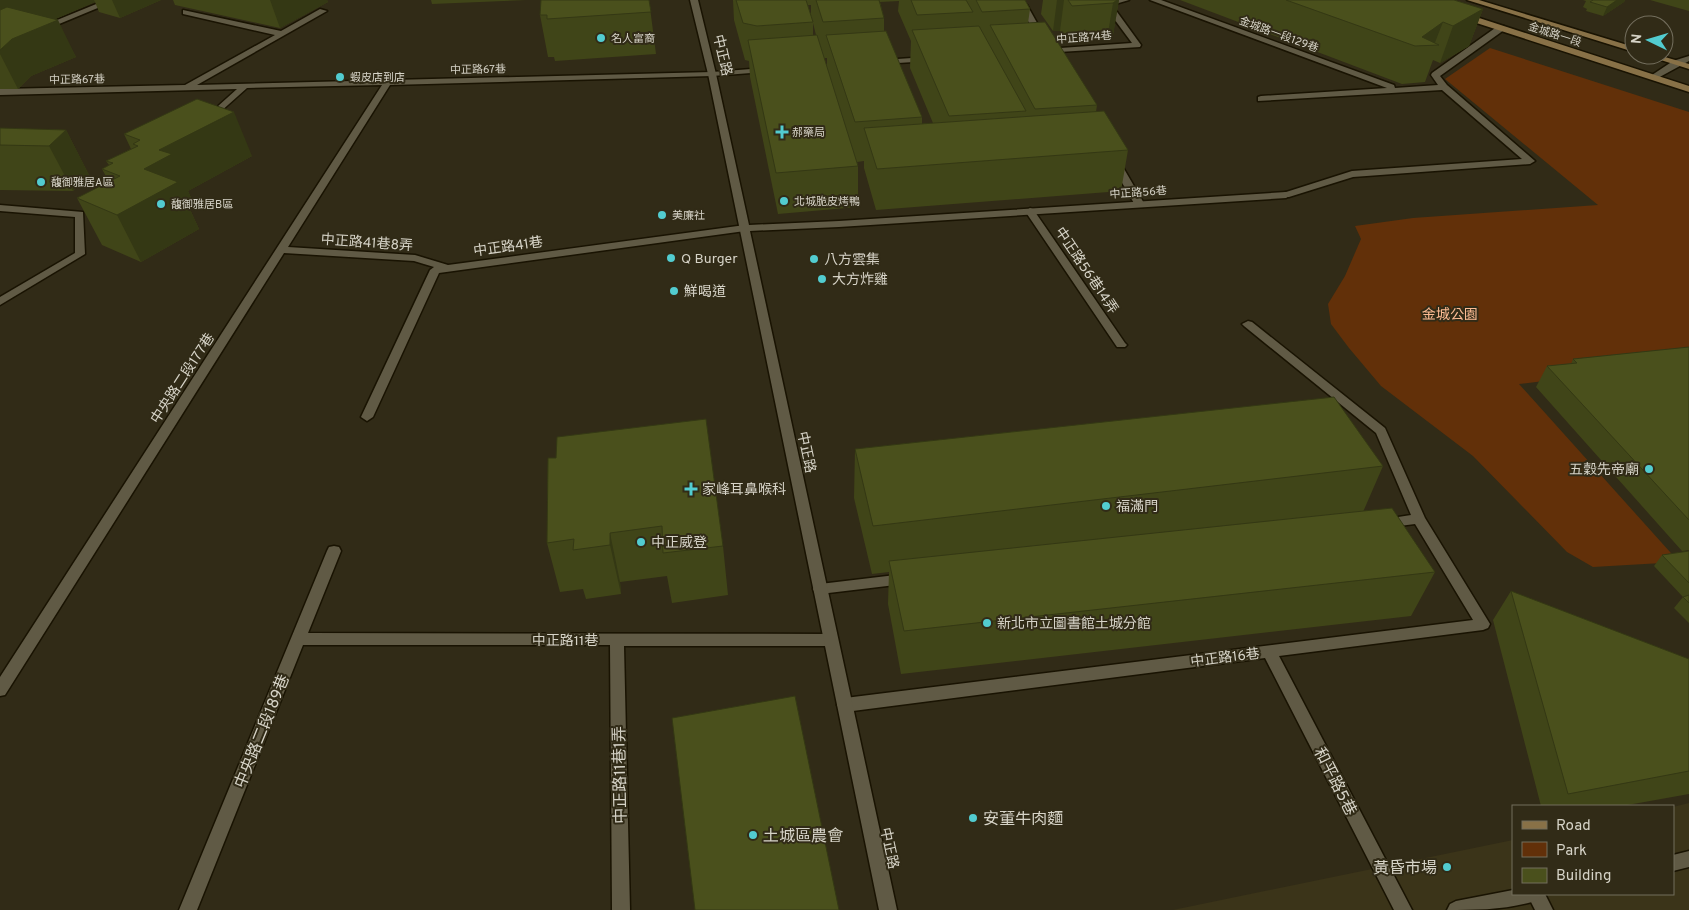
<svg xmlns="http://www.w3.org/2000/svg" width="1689" height="910" viewBox="0 0 1689 910" font-family="Overpass,'Noto Sans TC',sans-serif">
	<rect width="100%" height="100%" fill="#312b17"/>
	<path fill="#3b3419" d="M 1689,803 L 1689,910 L 1173,910 L 1513,840 L 1513,894 L 1673,894 L 1673,807 Z"/>
	<path fill="#623009" d="M 1490,48 L 1689,112 L 1689,363 L 1519,384 L 1679,562 L 1593,567 L 1567,552 L 1473,456 L 1381,386 L 1349,348 L 1331,324 L 1328,304 L 1345,276 L 1361,239 L 1355,226 L 1413,218 L 1598,205 L 1445,79 Z"/>
	<g fill="none" stroke-linecap="round" stroke-linejoin="round">
		<g stroke="#191302" stroke-width="3">
			<path id="lane" d="M 106,0 L 117,0 L 47,29 L 40,27 Z
				M 1115,0 L 1129,0 L 1112,5 L 1141,45 L 1140,47 L 1043,53 L 1043,49 L 1046,49 L 1132,43 L 1103,4 Z
				M 1150,0 L 1161,0 L 1394,85 L 1395,88 L 1438,85 L 1431,75 L 1432,73 L 1498,26 L 1504,26 L 1504,30 L 1440,76 L 1447,85 L 1535,161 L 1530,164 L 1353,177 L 1289,197 L 1283,197 L 1283,193 L 1352,171 L 1522,159 L 1442,90 L 1258,101 L 1258,97 L 1261,96 L 1387,88 Z
				M 1020,3 L 1027,5 L 1045,37 L 1044,39 L 1037,37 L 1019,5 Z
				M 320,9 L 327,11 L 197,85 L 712,72 L 765,68 L 769,70 L 765,72 L 712,76 L 390,85 L 288,247 L 415,255 L 448,265 L 745,225 L 750,228 L 745,231 L 439,273 L 373,417 L 367,421 L 361,417 L 430,270 L 434,267 L 414,261 L 284,253 L 5,695 L 0,696 L 0,677 L 382,85 L 247,88 L 210,121 L 207,120 L 207,116 L 237,89 L 0,95 L 0,89 L 185,85 L 275,35 L 183,14 L 183,10 L 281,31 Z
				M 1689,56 L 1689,61 L 1656,79 L 1649,77 L 1673,61 Z
				M 927,57 L 930,57 L 930,61 L 882,64 L 878,62 L 882,60 Z
				M 1115,159 L 1120,162 L 1145,205 L 1143,207 L 1137,207 L 1135,205 L 1110,162 Z
				M 0,205 L 83,212 L 85,254 L 0,305 L 0,297 L 75,253 L 75,217 L 0,211 Z
				M 1030,208 L 1033,209 L 1125,343 L 1127,345 L 1125,347 L 1117,347 L 1025,211 Z
				M 1248,321 L 1252,322 L 1385,428 L 1425,518 L 1490,624 L 1488,628 L 1483,630 L 1279,656 L 1412,910 L 1394,910 L 1265,658 L 845,712 L 840,710 L 837,705 L 840,700 L 845,698 L 1473,620 L 1415,524 L 1384,528 L 1379,526 L 1377,523 L 1379,520 L 1411,515 L 1376,433 L 1244,326 L 1242,324 Z
				M 334,546 L 339,547 L 341,551 L 308,633 L 831,634 L 836,636 L 838,640 L 836,644 L 831,646 L 624,646 L 630,910 L 612,910 L 610,645 L 303,645 L 197,910 L 179,910 L 327,551 L 329,547 Z
				M 904,574 L 909,575 L 911,579 L 909,583 L 904,584 L 820,594 L 815,593 L 813,589 L 815,585 L 820,584 Z
				M 1527,894 L 1545,894 L 1553,910 L 1535,910 Z"/>
		</g>
		<g stroke="#191302" stroke-width="3">
			<path id="street" d="M 690,0 L 698,0 L 716,74 L 749,225 L 839,221 L 1286,192 L 1291,195 L 1286,198 L 839,227 L 750,231 L 897,910 L 879,910 L 708,74 Z
				M 1689,851 L 1689,867 L 1673,871 L 1673,855 Z
				M 1513,890 L 1513,894 L 1541,894 L 1538,900 C 1509,910 1478,910 1447,910 L 1450,904 L 1456,901 Z"/>
		</g>
		<g stroke="#191302" stroke-width="3">
			<path id="secondary" d="M 1467,0 L 1479,0 L 1634,47 L 1634,52 Z
				M 1461,14 L 1467,14 L 1689,86 L 1689,92 L 1461,18 Z
				M 1645,55 L 1658,55 L 1689,64 L 1689,69 Z"/>
		</g>
		<use href="#lane" fill="#605a45" fill-rule="evenodd"/>
		<use href="#street" fill="#605a45" fill-rule="evenodd"/>
		<use href="#secondary" fill="#887147" fill-rule="evenodd"/>
	</g>
	<path fill="#404518" fill-rule="evenodd" d="M 0,0 L 161,0 L 120,18 L 99,12 L 95,2 L 55,19 L 76,57 L 31,76 L 18,89 L 0,89 Z
		M 173,0 L 327,0 L 328,2 L 280,28 L 175,5 Z
		M 431,0 L 526,0 L 432,4 Z
		M 649,0 L 656,54 L 555,61 L 554,57 L 548,57 L 540,15 Z
		M 733,0 L 1025,0 L 1030,9 L 1028,23 L 1097,105 L 1096,112 L 1128,150 L 1121,191 L 876,210 L 864,168 L 864,161 L 857,162 L 858,166 L 858,207 L 778,214 L 750,77 L 749,61 L 745,60 L 734,20 ZM 899,1 L 898,11 L 911,41 L 910,68 L 933,123 L 922,124 L 922,117 L 884,31 L 884,18 L 880,2 ZM 808,5 L 811,5 L 811,16 ZM 813,23 L 816,35 L 813,36 ZM 824,58 L 827,58 L 827,66 Z
		M 1043,0 L 1119,0 L 1113,35 L 1107,39 L 1067,42 L 1060,31 L 1053,31 L 1041,14 Z
		M 1180,0 L 1454,0 L 1483,9 L 1469,46 L 1440,63 L 1433,60 L 1425,82 L 1402,84 Z
		M 1583,0 L 1625,0 L 1624,2 L 1603,16 L 1586,11 L 1587,9 L 1583,7 L 1586,1 Z
		M 1650,0 L 1689,0 L 1689,11 Z
		M 0,128 L 66,130 L 89,175 L 73,191 L 0,190 Z
		M 124,134 L 252,156 L 188,191 L 192,200 L 187,203 L 199,229 L 141,262 L 102,245 L 77,198 L 109,182 L 102,169 L 109,165 L 106,161 L 131,149 Z
		M 1689,347 L 1689,550 L 1682,551 L 1536,387 L 1547,366 L 1571,364 L 1573,359 Z
		M 855,449 L 1383,466 L 1363,512 L 1435,572 L 1411,616 L 901,674 L 888,604 L 889,572 L 872,574 L 854,498 Z
		M 548,458 L 723,546 L 728,595 L 672,603 L 667,576 L 620,582 L 621,594 L 586,599 L 583,589 L 560,592 L 547,543 Z
		M 1689,551 L 1689,623 L 1674,608 L 1683,597 L 1654,566 L 1662,555 Z
		M 1511,591 L 1689,659 L 1689,794 L 1622,806 L 1541,806 L 1493,620 Z"/>
	<path fill="#343814" d="M 0,0 L 94,0 L 95,2 L 0,43 Z
		M 112,0 L 161,0 L 120,18 Z
		M 270,0 L 327,0 L 328,2 L 280,28 Z
		M 1057,0 L 1064,0 L 1060,31 L 1053,31 Z
		M 1117,0 L 1119,0 L 1113,35 L 1107,39 L 1113,3 Z
		M 1438,0 L 1443,22 L 1434,45 L 1419,46 Z
		M 1617,0 L 1625,0 L 1624,2 L 1603,16 L 1607,7 Z
		M 1483,9 L 1469,46 L 1440,63 L 1453,26 Z
		M 58,20 L 76,57 L 31,76 L 18,89 L 0,54 L 0,50 L 12,39 Z
		M 234,112 L 252,156 L 188,191 L 192,200 L 187,203 L 199,229 L 141,262 L 117,215 L 144,169 L 159,150 Z
		M 66,130 L 89,175 L 73,191 L 49,146 Z
		M 610,533 L 620,582 L 621,594 L 610,545 Z"/>
	<path fill="#4a501c" stroke="#343814" d="M 541,0 L 649,0 L 651,12 L 547,19 L 547,15 L 540,15 Z
		M 736,0 L 806,0 L 813,22 L 757,26 L 743,23 Z
		M 816,0 L 879,0 L 884,18 L 823,22 Z
		M 911,0 L 966,0 L 973,12 L 917,15 Z
		M 976,0 L 1025,0 L 1030,9 L 982,12 Z
		M 1068,0 L 1117,0 L 1113,3 L 1072,6 Z
		M 1286,0 L 1454,0 L 1483,9 L 1453,26 L 1443,22 L 1422,37 L 1439,45 L 1415,46 Z
		M 1593,0 L 1617,0 L 1607,7 L 1590,2 Z
		M 7,7 L 58,20 L 12,39 L 0,50 L 0,10 Z
		M 1045,22 L 1097,105 L 1035,109 L 990,25 Z
		M 979,26 L 1026,111 L 949,116 L 912,30 Z
		M 886,31 L 922,117 L 855,122 L 826,35 Z
		M 817,35 L 858,166 L 776,173 L 748,40 Z
		M 197,99 L 234,112 L 159,150 L 172,154 L 144,169 L 178,182 L 117,215 L 77,198 L 120,176 L 102,169 L 113,163 L 106,161 L 138,146 L 133,144 L 140,140 L 124,134 Z
		M 1104,111 L 1128,150 L 877,169 L 864,128 Z
		M 0,128 L 66,130 L 49,146 L 0,145 Z
		M 1689,347 L 1689,520 L 1547,366 L 1577,363 L 1573,359 Z
		M 1334,397 L 1383,466 L 873,526 L 855,449 Z
		M 706,419 L 723,546 L 663,553 L 662,526 L 610,533 L 610,545 L 573,550 L 574,539 L 547,543 L 548,458 L 556,458 L 557,437 Z
		M 1392,508 L 1435,572 L 904,631 L 889,561 Z
		M 1689,551 L 1689,583 L 1662,555 Z
		M 1511,591 L 1689,659 L 1689,771 L 1568,794 Z
		M 1689,595 L 1689,603 L 1683,597 Z
		M 795,696 L 839,910 L 695,910 L 672,718 Z"/>
	<g fill="#52ccd0" stroke="#312b17" stroke-width="2">
		<circle cx="601" cy="38" r="5"/>
		<circle cx="340" cy="77" r="5"/>
		<path d="M779.5 124.5h5v5h5v5h-5v5h-5v-5h-5v-5h5z"/>
		<circle cx="41" cy="182" r="5"/>
		<circle cx="784" cy="201" r="5"/>
		<circle cx="161" cy="204" r="5"/>
		<circle cx="662" cy="215" r="5"/>
		<circle cx="671" cy="258" r="5"/>
		<circle cx="814" cy="259" r="5"/>
		<circle cx="822" cy="279" r="5"/>
		<circle cx="674" cy="291" r="5"/>
		<circle cx="1649" cy="469" r="5"/>
		<path d="M688.5 481.5h5v5h5v5h-5v5h-5v-5h-5v-5h5z"/>
		<circle cx="1106" cy="506" r="5"/>
		<circle cx="641" cy="542" r="5"/>
		<circle cx="987" cy="623" r="5"/>
		<circle cx="973" cy="818" r="5"/>
		<circle cx="753" cy="835" r="5"/>
		<circle cx="1447" cy="867" r="5"/>
	</g>
	<g text-anchor="middle" stroke-width="4" stroke-linejoin="round" paint-order="stroke">
		<g font-size="11" fill="#d6d3c7" stroke="#312b17">
			<text transform="translate(1279 34) rotate(20)" y="4">金城路一段129巷</text>
			<text transform="translate(1555 34) rotate(18)" y="4">金城路一段</text>
			<text transform="translate(1084 37) rotate(-4)" y="4">中正路74巷</text>
			<text transform="translate(478 69) rotate(-1)" y="4">中正路67巷</text>
			<text transform="translate(77 79) rotate(-1)" y="4">中正路67巷</text>
			<text transform="translate(1138 192) rotate(-4)" y="4">中正路56巷</text>
		</g>
		<g font-size="11" fill="#d6d3c7" stroke="#312b17" text-anchor="start">
			<text x="611" y="42">名人富裔</text>
			<text x="350" y="81">蝦皮店到店</text>
			<text x="792" y="136">郝藥局</text>
			<text x="51" y="186">馥御雅居A區</text>
			<text x="794" y="205">北城脆皮烤鴨</text>
			<text x="171" y="208">馥御雅居B區</text>
			<text x="672" y="219">美廉社</text>
		</g>
		<g font-size="14" fill="#d6d3c7" stroke="#312b17">
			<text transform="translate(723 55) rotate(77)" y="5">中正路</text>
			<text transform="translate(367 242) rotate(4)" y="5">中正路41巷8弄</text>
			<text transform="translate(508 246) rotate(-8)" y="5">中正路41巷</text>
			<text transform="translate(1087 270) rotate(56)" y="5">中正路56巷14弄</text>
			<text transform="translate(182 378) rotate(-57)" y="5">中央路二段177巷</text>
			<text transform="translate(807 452) rotate(78)" y="5">中正路</text>
			<text x="565" y="645">中正路11巷</text>
			<text transform="translate(1225 657) rotate(-7)" y="5">中正路16巷</text>
			<text transform="translate(890 848) rotate(78)" y="5">中正路</text>
		</g>
		<g font-size="14" fill="#d6d3c7" stroke="#312b17" text-anchor="start">
			<text x="681" y="263">Q Burger</text>
			<text x="824" y="264">八方雲集</text>
			<text x="832" y="284">大方炸雞</text>
			<text x="684" y="296">鮮喝道</text>
			<text x="1639" y="474" text-anchor="end">五穀先帝廟</text>
			<text x="702" y="494">家峰耳鼻喉科</text>
			<text x="1116" y="511">福滿門</text>
			<text x="651" y="547">中正威登</text>
			<text x="997" y="628">新北市立圖書館土城分館</text>
		</g>
		<g font-size="14" fill="#fcbb93" stroke="#312b17">
			<text x="1450" y="319">金城公園</text>
		</g>
		<g font-size="16" fill="#d6d3c7" stroke="#312b17">
			<text transform="translate(261 731) rotate(-68)" y="6">中央路二段189巷</text>
			<text transform="translate(619 775) rotate(-91)" y="6">中正路11巷1弄</text>
			<text transform="translate(1336 781) rotate(63)" y="6">和平路5巷</text>
		</g>
		<g font-size="16" fill="#d6d3c7" stroke="#312b17" text-anchor="start">
			<text x="983" y="824">安董牛肉麵</text>
			<text x="763" y="841">土城區農會</text>
			<text x="1437" y="873" text-anchor="end">黃昏市場</text>
		</g>
	</g>
	<rect x="1512" y="805" width="162" height="90" fill="#312b17" stroke="#736e5d"/>
	<rect x="1522" y="821" width="25" height="8" fill="#887147" stroke="#736e5d"/>
	<text x="1556" y="830" font-size="15" fill="#d6d3c7">Road</text>
	<rect x="1522" y="842" width="25" height="15" fill="#623009" stroke="#736e5d"/>
	<text x="1556" y="855" font-size="15" fill="#d6d3c7">Park</text>
	<rect x="1522" y="868" width="25" height="15" fill="#4a501c" stroke="#736e5d"/>
	<text x="1556" y="880" font-size="15" fill="#d6d3c7">Building</text>
	<g transform="translate(1649 40) rotate(275)"><circle r="24" fill="#312b17" stroke="#736e5d"/>
	<path d="M0-4L9 19L0 12L-9 19Z" fill="#52ccd0"/>
	<text y="-8" font-size="14" font-weight="bold" text-anchor="middle" fill="#d6d3c7">N</text>
	</g>
</svg>
